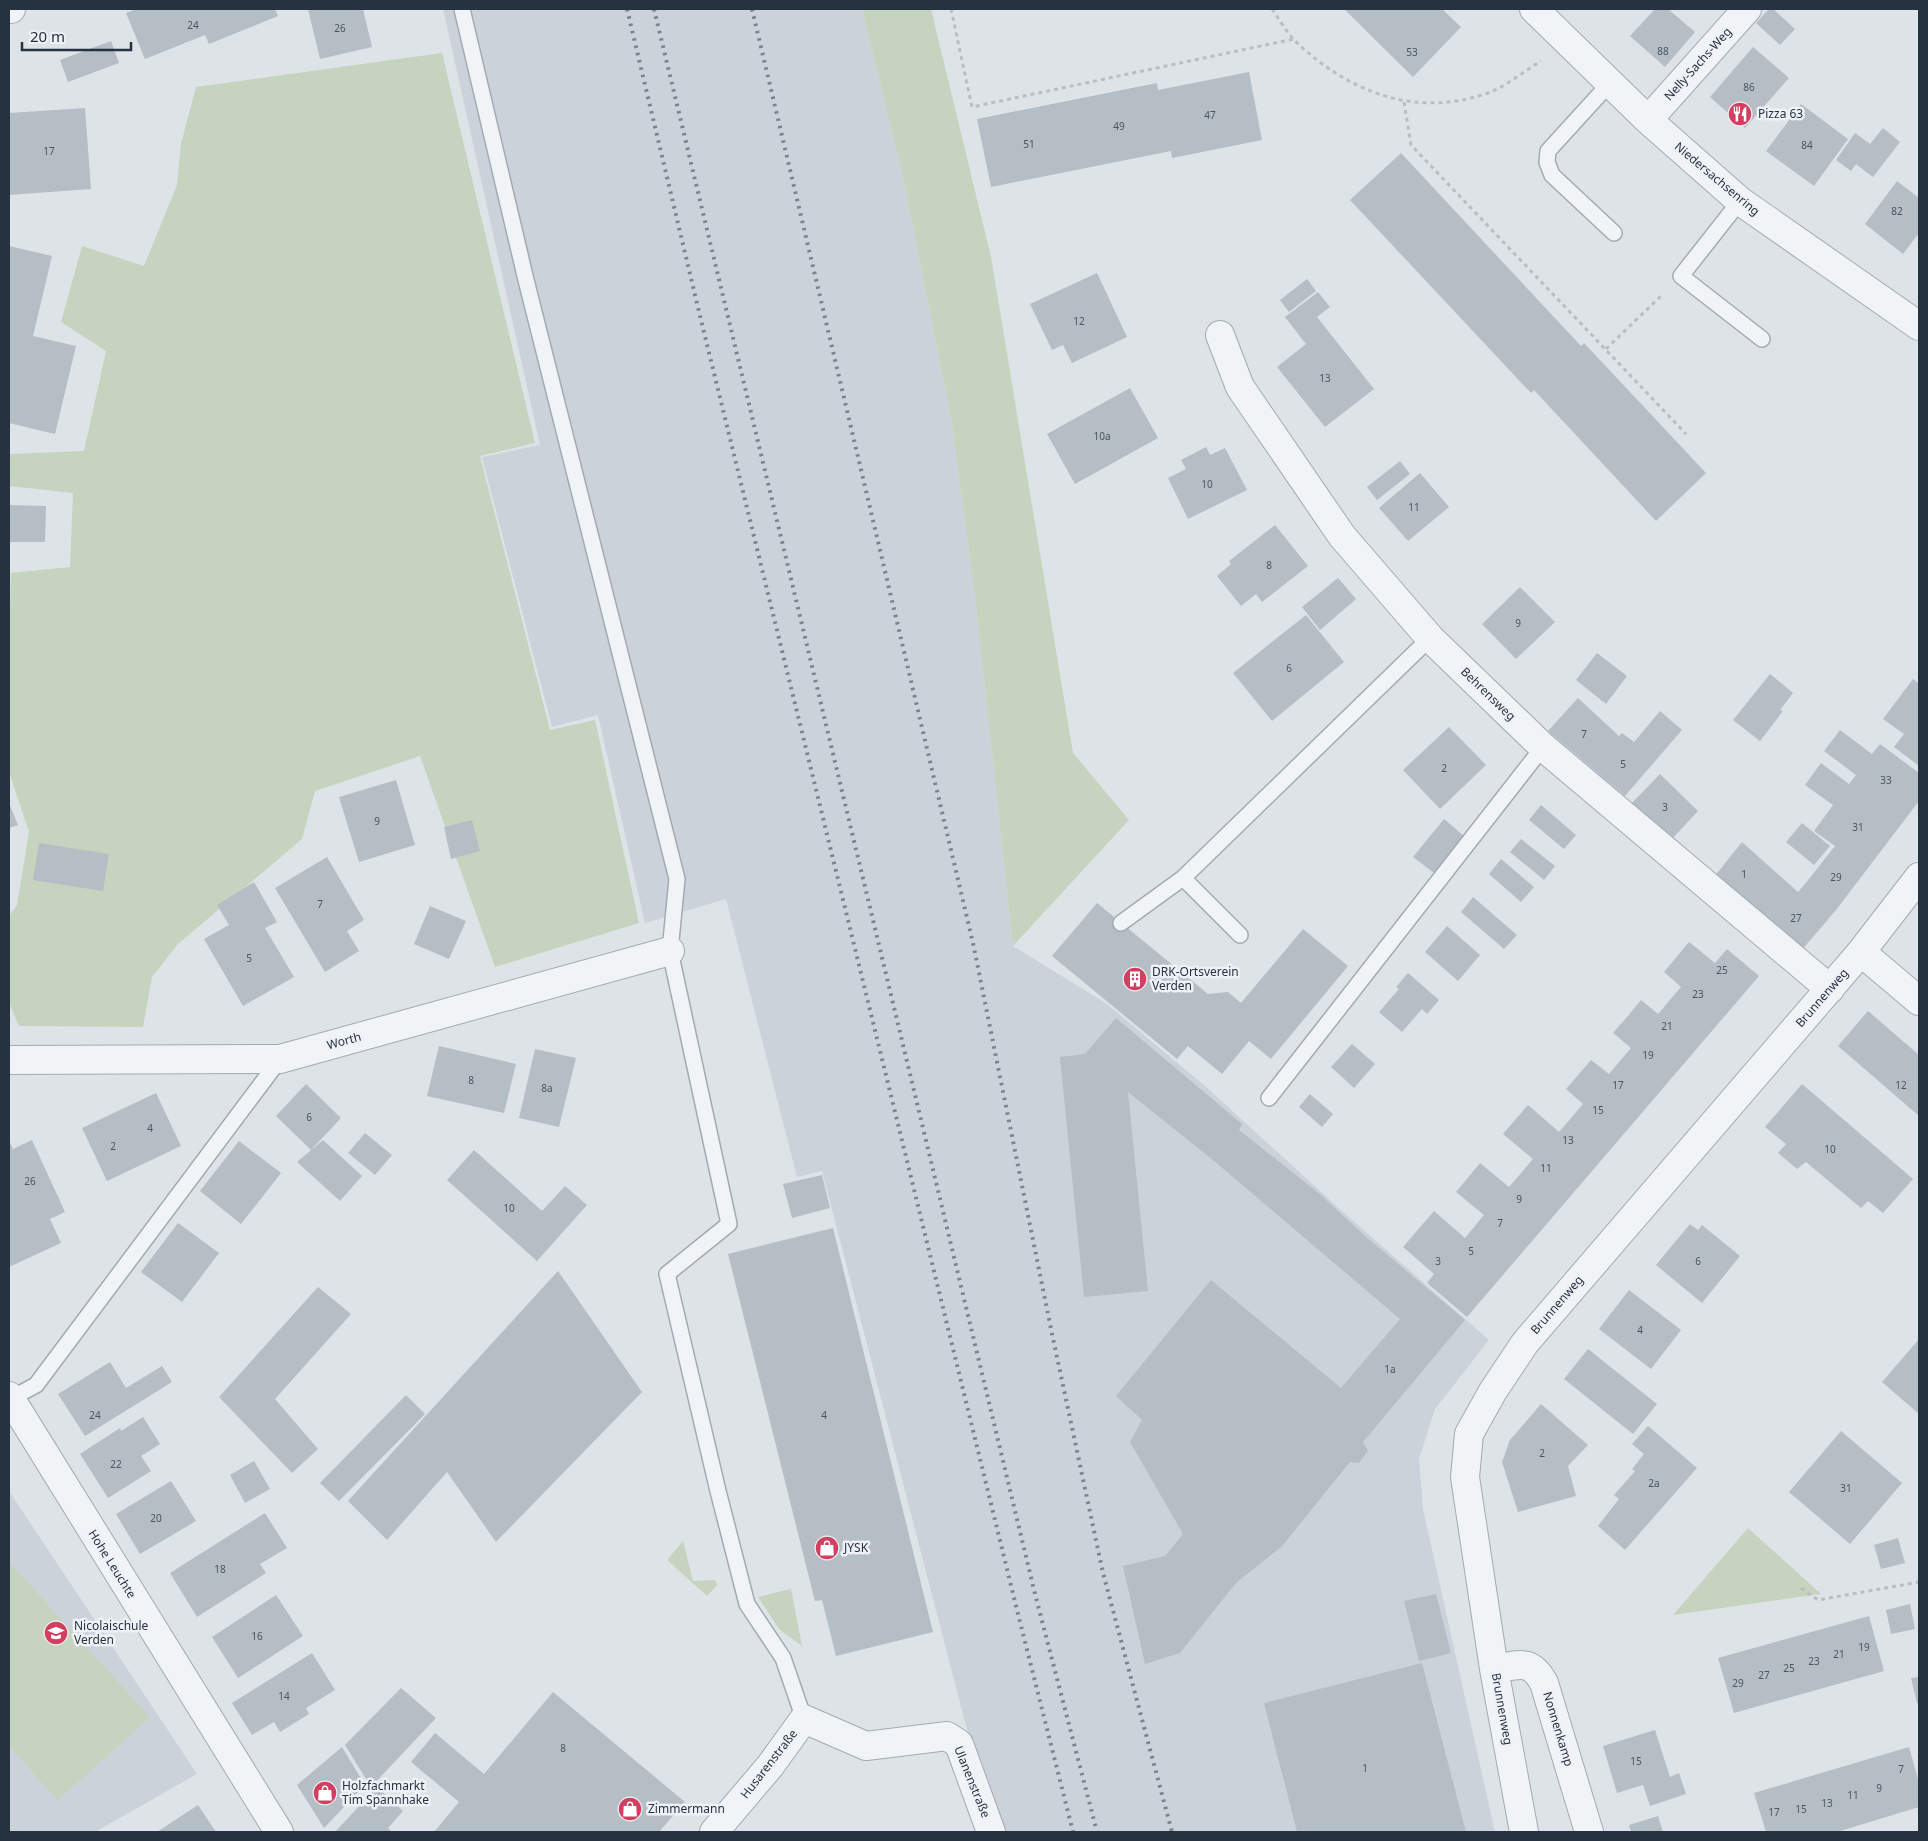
<svg xmlns="http://www.w3.org/2000/svg" width="1928" height="1841" viewBox="0 0 1928 1841" font-family="'Noto Sans',sans-serif">
	<rect width="100%" height="100%" fill="#dee3e8"/>
	<path fill="#ccd2da" d="M 443,9 L 862,9 L 903,177 L 951,418 L 974,588 L 1013,946 L 1107,1004 L 1205,1086 L 1342,1211 L 1489,1340 L 1435,1409 L 1419,1459 L 1423,1509 L 1495,1832 L 1002,1832 L 972,1749 L 822,1171 L 797,1177 L 726,899 L 645,923 L 598,715 L 552,727 L 482,457 L 540,445 Z
		M 9,1491 L 197,1774 L 95,1832 L 9,1832 Z"/>
	<path fill="#c6d3bf" d="M 862,9 L 931,9 L 991,257 L 1073,753 L 1129,820 L 1013,946 L 974,588 L 951,418 L 903,177 Z
		M 442,53 L 535,443 L 480,456 L 550,730 L 595,720 L 639,923 L 495,967 L 420,756 L 315,791 L 302,839 L 178,944 L 152,977 L 143,1027 L 19,1026 L 9,1002 L 9,916 L 17,905 L 29,832 L 9,772 L 9,642 L 11,573 L 70,567 L 73,493 L 9,486 L 9,454 L 84,451 L 106,351 L 61,322 L 82,246 L 144,266 L 177,185 L 181,144 L 196,87 Z
		M 1748,1528 L 1821,1594 L 1673,1615 Z
		M 683,1541 L 693,1581 L 715,1580 L 717,1585 L 707,1596 L 667,1560 Z
		M 9,1562 L 150,1717 L 58,1800 L 9,1746 Z
		M 791,1589 L 802,1646 L 779,1629 L 758,1597 Z"/>
	<path fill="#b5bdc5" d="M 136,9 L 275,9 L 278,16 L 209,44 L 205,35 L 145,59 L 126,13 Z
		M 308,9 L 363,9 L 372,47 L 320,59 Z
		M 1344,9 L 1442,9 L 1461,27 L 1413,77 Z
		M 1655,9 L 1668,9 L 1695,32 L 1665,67 L 1630,36 Z
		M 1769,9 L 1773,9 L 1795,29 L 1780,45 L 1756,23 Z
		M 111,41 L 119,63 L 68,82 L 60,60 Z
		M 1753,47 L 1789,78 L 1745,128 L 1710,97 Z
		M 1249,72 L 1262,140 L 1172,158 L 1171,151 L 991,187 L 977,119 L 1157,83 L 1158,90 Z
		M 1801,104 L 1848,139 L 1814,186 L 1766,151 Z
		M 85,108 L 91,189 L 9,195 L 9,113 Z
		M 1883,128 L 1900,142 L 1873,177 L 1856,164 L 1851,171 L 1836,160 L 1855,133 L 1870,144 Z
		M 1401,153 L 1581,346 L 1584,343 L 1706,473 L 1656,521 L 1534,390 L 1531,393 L 1350,200 Z
		M 1897,181 L 1919,198 L 1919,233 L 1903,254 L 1865,224 Z
		M 9,246 L 52,256 L 33,336 L 76,346 L 55,434 L 9,423 Z
		M 1097,273 L 1127,337 L 1072,363 L 1063,345 L 1052,350 L 1030,304 Z
		M 1307,279 L 1316,291 L 1289,312 L 1280,300 Z
		M 1318,292 L 1330,307 L 1317,317 L 1374,389 L 1325,427 L 1277,367 L 1306,344 L 1285,317 Z
		M 1130,388 L 1158,438 L 1075,484 L 1047,434 Z
		M 1206,447 L 1210,455 L 1225,448 L 1247,490 L 1188,519 L 1168,478 L 1186,469 L 1181,460 Z
		M 1400,461 L 1410,474 L 1377,500 L 1367,487 Z
		M 1420,473 L 1449,507 L 1408,541 L 1379,508 Z
		M 9,505 L 46,506 L 45,542 L 9,542 Z
		M 1275,525 L 1308,566 L 1262,602 L 1256,594 L 1241,606 L 1217,576 L 1231,564 L 1229,561 Z
		M 1338,578 L 1356,599 L 1320,630 L 1302,607 Z
		M 1520,587 L 1555,622 L 1516,659 L 1482,624 Z
		M 1306,615 L 1344,662 L 1272,721 L 1233,673 Z
		M 1597,653 L 1627,676 L 1606,704 L 1576,680 Z
		M 1770,674 L 1793,693 L 1780,710 L 1783,711 L 1760,741 L 1733,720 Z
		M 1913,679 L 1919,684 L 1919,766 L 1894,747 L 1904,734 L 1883,719 Z
		M 1578,698 L 1619,736 L 1622,733 L 1634,742 L 1660,711 L 1682,730 L 1625,796 L 1548,731 Z
		M 1449,727 L 1486,765 L 1440,809 L 1403,770 Z
		M 1840,730 L 1872,754 L 1880,744 L 1919,773 L 1919,801 L 1836,910 L 1801,951 L 1714,877 L 1742,842 L 1798,892 L 1805,884 L 1835,846 L 1814,831 L 1833,805 L 1805,785 L 1821,763 L 1849,784 L 1856,775 L 1824,751 Z
		M 1660,774 L 1698,811 L 1671,840 L 1632,803 Z
		M 396,780 L 415,845 L 359,862 L 339,797 Z
		M 9,803 L 18,825 L 9,828 Z
		M 1541,805 L 1576,835 L 1564,849 L 1529,820 Z
		M 1444,819 L 1464,836 L 1434,873 L 1413,857 Z
		M 472,820 L 480,851 L 451,859 L 444,827 Z
		M 1802,823 L 1830,846 L 1814,865 L 1786,842 Z
		M 1521,839 L 1555,866 L 1544,880 L 1510,852 Z
		M 39,843 L 109,854 L 103,891 L 33,880 Z
		M 327,857 L 364,920 L 347,931 L 359,951 L 325,972 L 275,888 Z
		M 1501,859 L 1534,887 L 1521,902 L 1489,874 Z
		M 254,882 L 277,922 L 265,928 L 294,977 L 243,1006 L 204,939 L 229,925 L 217,905 Z
		M 1473,897 L 1517,935 L 1504,949 L 1461,912 Z
		M 1097,903 L 1208,994 L 1228,992 L 1241,1003 L 1303,929 L 1348,966 L 1271,1059 L 1249,1041 L 1222,1074 L 1188,1046 L 1177,1059 L 1052,956 Z
		M 430,906 L 466,921 L 449,959 L 414,944 Z
		M 1447,926 L 1480,955 L 1458,981 L 1425,952 Z
		M 1689,942 L 1715,963 L 1727,949 L 1759,976 L 1467,1317 L 1427,1283 L 1434,1274 L 1403,1247 L 1434,1211 L 1465,1238 L 1484,1215 L 1456,1192 L 1480,1163 L 1509,1187 L 1533,1159 L 1503,1134 L 1528,1105 L 1559,1132 L 1583,1104 L 1566,1089 L 1591,1060 L 1609,1074 L 1631,1048 L 1613,1033 L 1627,1017 L 1641,1000 L 1658,1014 L 1681,987 L 1664,972 Z
		M 1408,973 L 1439,1000 L 1427,1014 L 1422,1009 L 1402,1032 L 1379,1012 L 1399,989 L 1396,987 Z
		M 1868,1011 L 1919,1055 L 1919,1116 L 1838,1046 Z
		M 1116,1018 L 1242,1124 L 1239,1130 L 1321,1195 L 1365,1236 L 1465,1320 L 1363,1442 L 1368,1451 L 1359,1463 L 1350,1462 L 1282,1546 L 1236,1583 L 1180,1653 L 1145,1664 L 1123,1566 L 1165,1556 L 1183,1534 L 1130,1442 L 1142,1420 L 1116,1396 L 1211,1280 L 1341,1388 L 1400,1319 L 1213,1160 L 1128,1092 L 1148,1291 L 1084,1297 L 1060,1057 L 1085,1054 Z
		M 1352,1044 L 1375,1064 L 1354,1088 L 1331,1067 Z
		M 439,1046 L 516,1064 L 504,1113 L 427,1096 Z
		M 535,1049 L 576,1058 L 559,1127 L 519,1118 Z
		M 306,1084 L 341,1118 L 311,1150 L 276,1116 Z
		M 1802,1084 L 1913,1179 L 1883,1213 L 1868,1201 L 1861,1208 L 1806,1162 L 1797,1169 L 1778,1153 L 1786,1144 L 1765,1127 Z
		M 156,1093 L 181,1146 L 107,1181 L 82,1128 Z
		M 1310,1094 L 1333,1114 L 1322,1127 L 1299,1107 Z
		M 365,1133 L 392,1155 L 375,1175 L 348,1153 Z
		M 9,1140 L 13,1149 L 32,1140 L 65,1212 L 50,1219 L 61,1243 L 9,1267 Z
		M 323,1140 L 362,1176 L 340,1201 L 297,1162 Z
		M 239,1141 L 281,1173 L 241,1224 L 200,1191 Z
		M 474,1150 L 542,1211 L 565,1186 L 587,1205 L 537,1261 L 447,1180 Z
		M 822,1175 L 830,1208 L 792,1218 L 783,1184 Z
		M 178,1223 L 219,1253 L 182,1302 L 141,1272 Z
		M 1690,1224 L 1698,1230 L 1702,1225 L 1740,1256 L 1702,1303 L 1656,1265 Z
		M 833,1228 L 933,1632 L 836,1656 L 822,1600 L 815,1601 L 728,1254 Z
		M 558,1271 L 642,1392 L 496,1542 L 447,1472 L 387,1540 L 348,1501 Z
		M 318,1287 L 351,1314 L 275,1399 L 318,1449 L 292,1473 L 219,1397 Z
		M 1629,1290 L 1681,1330 L 1651,1369 L 1599,1329 Z
		M 1919,1339 L 1919,1414 L 1882,1382 Z
		M 1588,1349 L 1657,1404 L 1633,1434 L 1564,1379 Z
		M 110,1362 L 126,1388 L 162,1366 L 172,1382 L 85,1436 L 58,1394 Z
		M 406,1395 L 425,1414 L 339,1501 L 320,1483 Z
		M 1541,1404 L 1588,1445 L 1568,1466 L 1576,1496 L 1518,1512 L 1502,1462 L 1510,1440 Z
		M 143,1417 L 160,1444 L 141,1456 L 151,1471 L 108,1498 L 80,1454 L 120,1428 L 121,1431 Z
		M 1648,1426 L 1697,1468 L 1625,1550 L 1598,1526 L 1619,1499 L 1614,1495 L 1635,1471 L 1632,1469 L 1644,1454 L 1632,1444 Z
		M 1841,1431 L 1902,1483 L 1850,1544 L 1789,1492 Z
		M 254,1461 L 270,1489 L 245,1503 L 230,1475 Z
		M 171,1481 L 196,1521 L 140,1554 L 116,1514 Z
		M 265,1513 L 287,1548 L 260,1564 L 266,1573 L 197,1617 L 170,1573 Z
		M 1898,1538 L 1905,1563 L 1881,1569 L 1874,1545 Z
		M 1436,1594 L 1451,1653 L 1419,1661 L 1404,1601 Z
		M 276,1595 L 303,1636 L 238,1678 L 212,1637 Z
		M 1910,1604 L 1915,1629 L 1891,1634 L 1886,1610 Z
		M 1869,1616 L 1884,1671 L 1734,1713 L 1718,1658 Z
		M 312,1653 L 335,1690 L 306,1708 L 309,1714 L 280,1732 L 274,1722 L 252,1735 L 232,1703 Z
		M 1422,1663 L 1466,1832 L 1297,1832 L 1264,1703 Z
		M 1919,1677 L 1919,1703 L 1917,1703 L 1911,1678 Z
		M 401,1688 L 436,1718 L 371,1787 L 345,1745 Z
		M 553,1692 L 685,1802 L 659,1832 L 434,1832 L 459,1802 L 411,1762 L 435,1733 L 484,1774 Z
		M 1655,1730 L 1670,1777 L 1679,1773 L 1686,1794 L 1650,1806 L 1643,1785 L 1617,1793 L 1603,1746 Z
		M 342,1747 L 365,1785 L 324,1828 L 297,1785 Z
		M 1909,1747 L 1919,1783 L 1919,1807 L 1837,1832 L 1766,1832 L 1754,1793 Z
		M 377,1787 L 403,1811 L 388,1828 L 392,1832 L 335,1832 Z
		M 198,1805 L 216,1832 L 157,1832 Z
		M 1658,1816 L 1663,1832 L 1631,1832 L 1629,1825 Z"/>
	<g fill="none" stroke-linecap="round" stroke-linejoin="round">
		<g stroke="#a3aab2" stroke-width="18">
			<path id="service" d="M 462,9 L 526,280 L 677,879 L 670,951 L 729,1224 L 667,1274 L 718,1491 L 747,1604 L 783,1658 L 804,1719
				M 1610,83 L 1548,151 L 1547,162 L 1552,175 L 1614,233
				M 1740,201 L 1681,276 L 1762,339
				M 1121,923 L 1183,878
				M 1240,935 L 1183,878 L 1430,638
				M 1269,1098 L 1543,747
				M 10,1399 L 36,1385 L 280,1059"/>
		</g>
		<g stroke="#a3aab2" stroke-width="30">
			<path id="minor" d="M 9,9 L 11,9
				M 1534,9 L 1648,120 L 1740,201 L 1919,326
				M 1648,120 L 1747,9
				M 1220,335 L 1240,387 L 1342,536 L 1430,638 L 1543,747 L 1830,989
				M 1861,952 L 1919,1001
				M 9,1060 L 280,1059 L 670,951
				M 9,1396 L 279,1832
				M 1494,1669 C 1519,1665 1530,1658 1544,1683 L 1589,1832
				M 714,1832 L 770,1766 L 804,1719 L 866,1746 L 947,1736 L 959,1744 L 991,1832
				M 1524,1832 L 1494,1669 L 1465,1477 L 1469,1434 L 1493,1391 L 1525,1343 L 1861,952 L 1919,877"/>
		</g>
		<path stroke="#b8bec4" stroke-width="3" stroke-dasharray="4 4" stroke-linecap="butt" d="M 951,9 L 972,107 L 1294,39
			M 1272,9 C 1279,19 1286,31 1294,40 C 1347,91 1413,118 1485,94 C 1504,88 1523,72 1541,61
			M 1404,102 L 1411,145 L 1686,434
			M 1606,349 L 1663,294
			M 1801,1588 L 1818,1600 L 1919,1582"/>
		<use href="#service" stroke="#f1f4f7" stroke-width="15"/>
		<use href="#minor" stroke="#f1f4f7" stroke-width="28"/>
		<path stroke="#778492" stroke-width="4" stroke-dasharray="2.5 5" stroke-linecap="butt" d="M 627,9 L 700,316 L 1018,1614 L 1073,1832
			M 654,9 L 1035,1594 L 1097,1832
			M 752,9 L 973,943 L 1051,1329 L 1103,1573 L 1172,1832"/>
	</g>
	<defs>
		<g id="restaurant-disc" transform="scale(1.25)"><circle r="9.5" fill="#d23f61" stroke="#eef2f6"/><path d="M-5-6h1v4h1v-4h1v4h1v-4h1v5L-1.5 .5V6h-2V.5L-5-1ZM5-6V6H3V1.5H1.5Q1.5-4 5-6Z" fill="#fff"/></g>
		<g id="building-disc" transform="scale(1.25)"><circle r="9.5" fill="#d23f61" stroke="#eef2f6"/><path d="M-4-6H4V6H1V3H-1V6H-4ZM-2.5-4.3h1.7v1.8h-1.7ZM.8-4.3h1.7v1.8H.8ZM-2.5-1h1.7V.8h-1.7ZM.8-1h1.7V.8H.8Z" fill="#fff"/></g>
		<g id="shop-disc" transform="scale(1.25)"><circle r="9.5" fill="#d23f61" stroke="#eef2f6"/><path d="M-5-2.5h2.3a2.7 3.5 0 0 1 5.4 0H5L5.5 6h-11ZM-1.5-2.5h3a1.5 2.3 0 0 0-3 0Z" fill="#fff"/></g>
		<g id="school-disc" transform="scale(1.25)"><circle r="9.5" fill="#d23f61" stroke="#eef2f6"/><path d="M0-5L7-2L0 1L-7-2ZM-4 1L0 2.5L4 1V4Q0 6-4 4Z" fill="#fff"/></g>
	</defs>
	<g fill-rule="evenodd">
		<use href="#restaurant-disc" x="1740" y="114"/>
		<use href="#building-disc" x="1135" y="979"/>
		<use href="#shop-disc" x="827" y="1548"/>
		<use href="#school-disc" x="56" y="1633"/>
		<use href="#shop-disc" x="325" y="1793"/>
		<use href="#shop-disc" x="630" y="1809"/>
	</g>
	<g text-anchor="middle" stroke-width="5" stroke-linejoin="round" paint-order="stroke">
		<g font-size="10" fill="#4a5561">
			<text x="193" y="29">24</text>
			<text x="340" y="32">26</text>
			<text x="1663" y="55">88</text>
			<text x="1412" y="56">53</text>
			<text x="1749" y="91">86</text>
			<text x="1210" y="119">47</text>
			<text x="1119" y="130">49</text>
			<text x="1029" y="148">51</text>
			<text x="1807" y="149">84</text>
			<text x="49" y="155">17</text>
			<text x="1897" y="215">82</text>
			<text x="1079" y="325">12</text>
			<text x="1325" y="382">13</text>
			<text x="1102" y="440">10a</text>
			<text x="1207" y="488">10</text>
			<text x="1414" y="511">11</text>
			<text x="1269" y="569">8</text>
			<text x="1518" y="627">9</text>
			<text x="1289" y="672">6</text>
			<text x="1584" y="738">7</text>
			<text x="1623" y="768">5</text>
			<text x="1444" y="772">2</text>
			<text x="1886" y="784">33</text>
			<text x="1665" y="811">3</text>
			<text x="377" y="825">9</text>
			<text x="1858" y="831">31</text>
			<text x="1744" y="878">1</text>
			<text x="1836" y="881">29</text>
			<text x="320" y="908">7</text>
			<text x="1796" y="922">27</text>
			<text x="249" y="962">5</text>
			<text x="1722" y="974">25</text>
			<text x="1698" y="998">23</text>
			<text x="1667" y="1030">21</text>
			<text x="1648" y="1059">19</text>
			<text x="471" y="1084">8</text>
			<text x="1618" y="1089">17</text>
			<text x="1901" y="1089">12</text>
			<text x="547" y="1092">8a</text>
			<text x="1598" y="1114">15</text>
			<text x="309" y="1121">6</text>
			<text x="150" y="1132">4</text>
			<text x="1568" y="1144">13</text>
			<text x="113" y="1150">2</text>
			<text x="1830" y="1153">10</text>
			<text x="1546" y="1172">11</text>
			<text x="30" y="1185">26</text>
			<text x="1519" y="1203">9</text>
			<text x="509" y="1212">10</text>
			<text x="1500" y="1227">7</text>
			<text x="1471" y="1255">5</text>
			<text x="1438" y="1265">3</text>
			<text x="1698" y="1265">6</text>
			<text x="1640" y="1334">4</text>
			<text x="1390" y="1373">1a</text>
			<text x="95" y="1419">24</text>
			<text x="824" y="1419">4</text>
			<text x="1542" y="1457">2</text>
			<text x="116" y="1468">22</text>
			<text x="1654" y="1487">2a</text>
			<text x="1846" y="1492">31</text>
			<text x="156" y="1522">20</text>
			<text x="220" y="1573">18</text>
			<text x="257" y="1640">16</text>
			<text x="1864" y="1651">19</text>
			<text x="1839" y="1658">21</text>
			<text x="1814" y="1665">23</text>
			<text x="1789" y="1672">25</text>
			<text x="1764" y="1679">27</text>
			<text x="1738" y="1687">29</text>
			<text x="284" y="1700">14</text>
			<text x="563" y="1752">8</text>
			<text x="1636" y="1765">15</text>
			<text x="1365" y="1772">1</text>
			<text x="1901" y="1773">7</text>
			<text x="1879" y="1792">9</text>
			<text x="1853" y="1799">11</text>
			<text x="1827" y="1807">13</text>
			<text x="1801" y="1813">15</text>
			<text x="1774" y="1816">17</text>
		</g>
		<g font-size="12" fill="#273240" stroke="#eef2f6">
			<text transform="translate(1698 64) rotate(-48)" y="4">Nelly-Sachs-Weg</text>
			<text transform="translate(1717 179) rotate(40)" y="4">Niedersachsenring</text>
			<text transform="translate(1488 694) rotate(44)" y="4">Behrensweg</text>
			<text transform="translate(1822 998) rotate(-49)" y="4">Brunnenweg</text>
			<text transform="translate(344 1041) rotate(-15)" y="4">Worth</text>
			<text transform="translate(1557 1305) rotate(-49)" y="4">Brunnenweg</text>
			<text transform="translate(112 1564) rotate(58)" y="4">Hohe Leuchte</text>
			<text transform="translate(1502 1709) rotate(80)" y="4">Brunnenweg</text>
			<text transform="translate(1558 1729) rotate(73)" y="4">Nonnenkamp</text>
			<text transform="translate(769 1764) rotate(-52)" y="4">Husarenstraße</text>
			<text transform="translate(972 1782) rotate(68)" y="4">Ulanenstraße</text>
		</g>
		<g font-size="12" fill="#273240" stroke="#eef2f6" text-anchor="start">
			<text x="1758" y="118">Pizza 63</text>
			<text x="1152" y="976">DRK-Ortsverein<tspan x="1152" dy="14">Verden</tspan></text>
			<text x="844" y="1552">JYSK</text>
			<text x="74" y="1630">Nicolaischule<tspan x="74" dy="14">Verden</tspan></text>
			<text x="342" y="1790">Holzfachmarkt<tspan x="342" dy="14">Tim Spannhake</tspan></text>
			<text x="648" y="1813">Zimmermann</text>
		</g>
	</g>
	<rect width="1928" height="1841" fill="none" stroke="#273240" stroke-width="20"/>
	<path d="M22 42v8h109v-8" fill="none" stroke="#273240" stroke-width="2.5"/>
	<text x="30" y="42" font-size="15" fill="#273240" stroke="#eef2f6" stroke-width="4" paint-order="stroke">20 m</text>
</svg>
